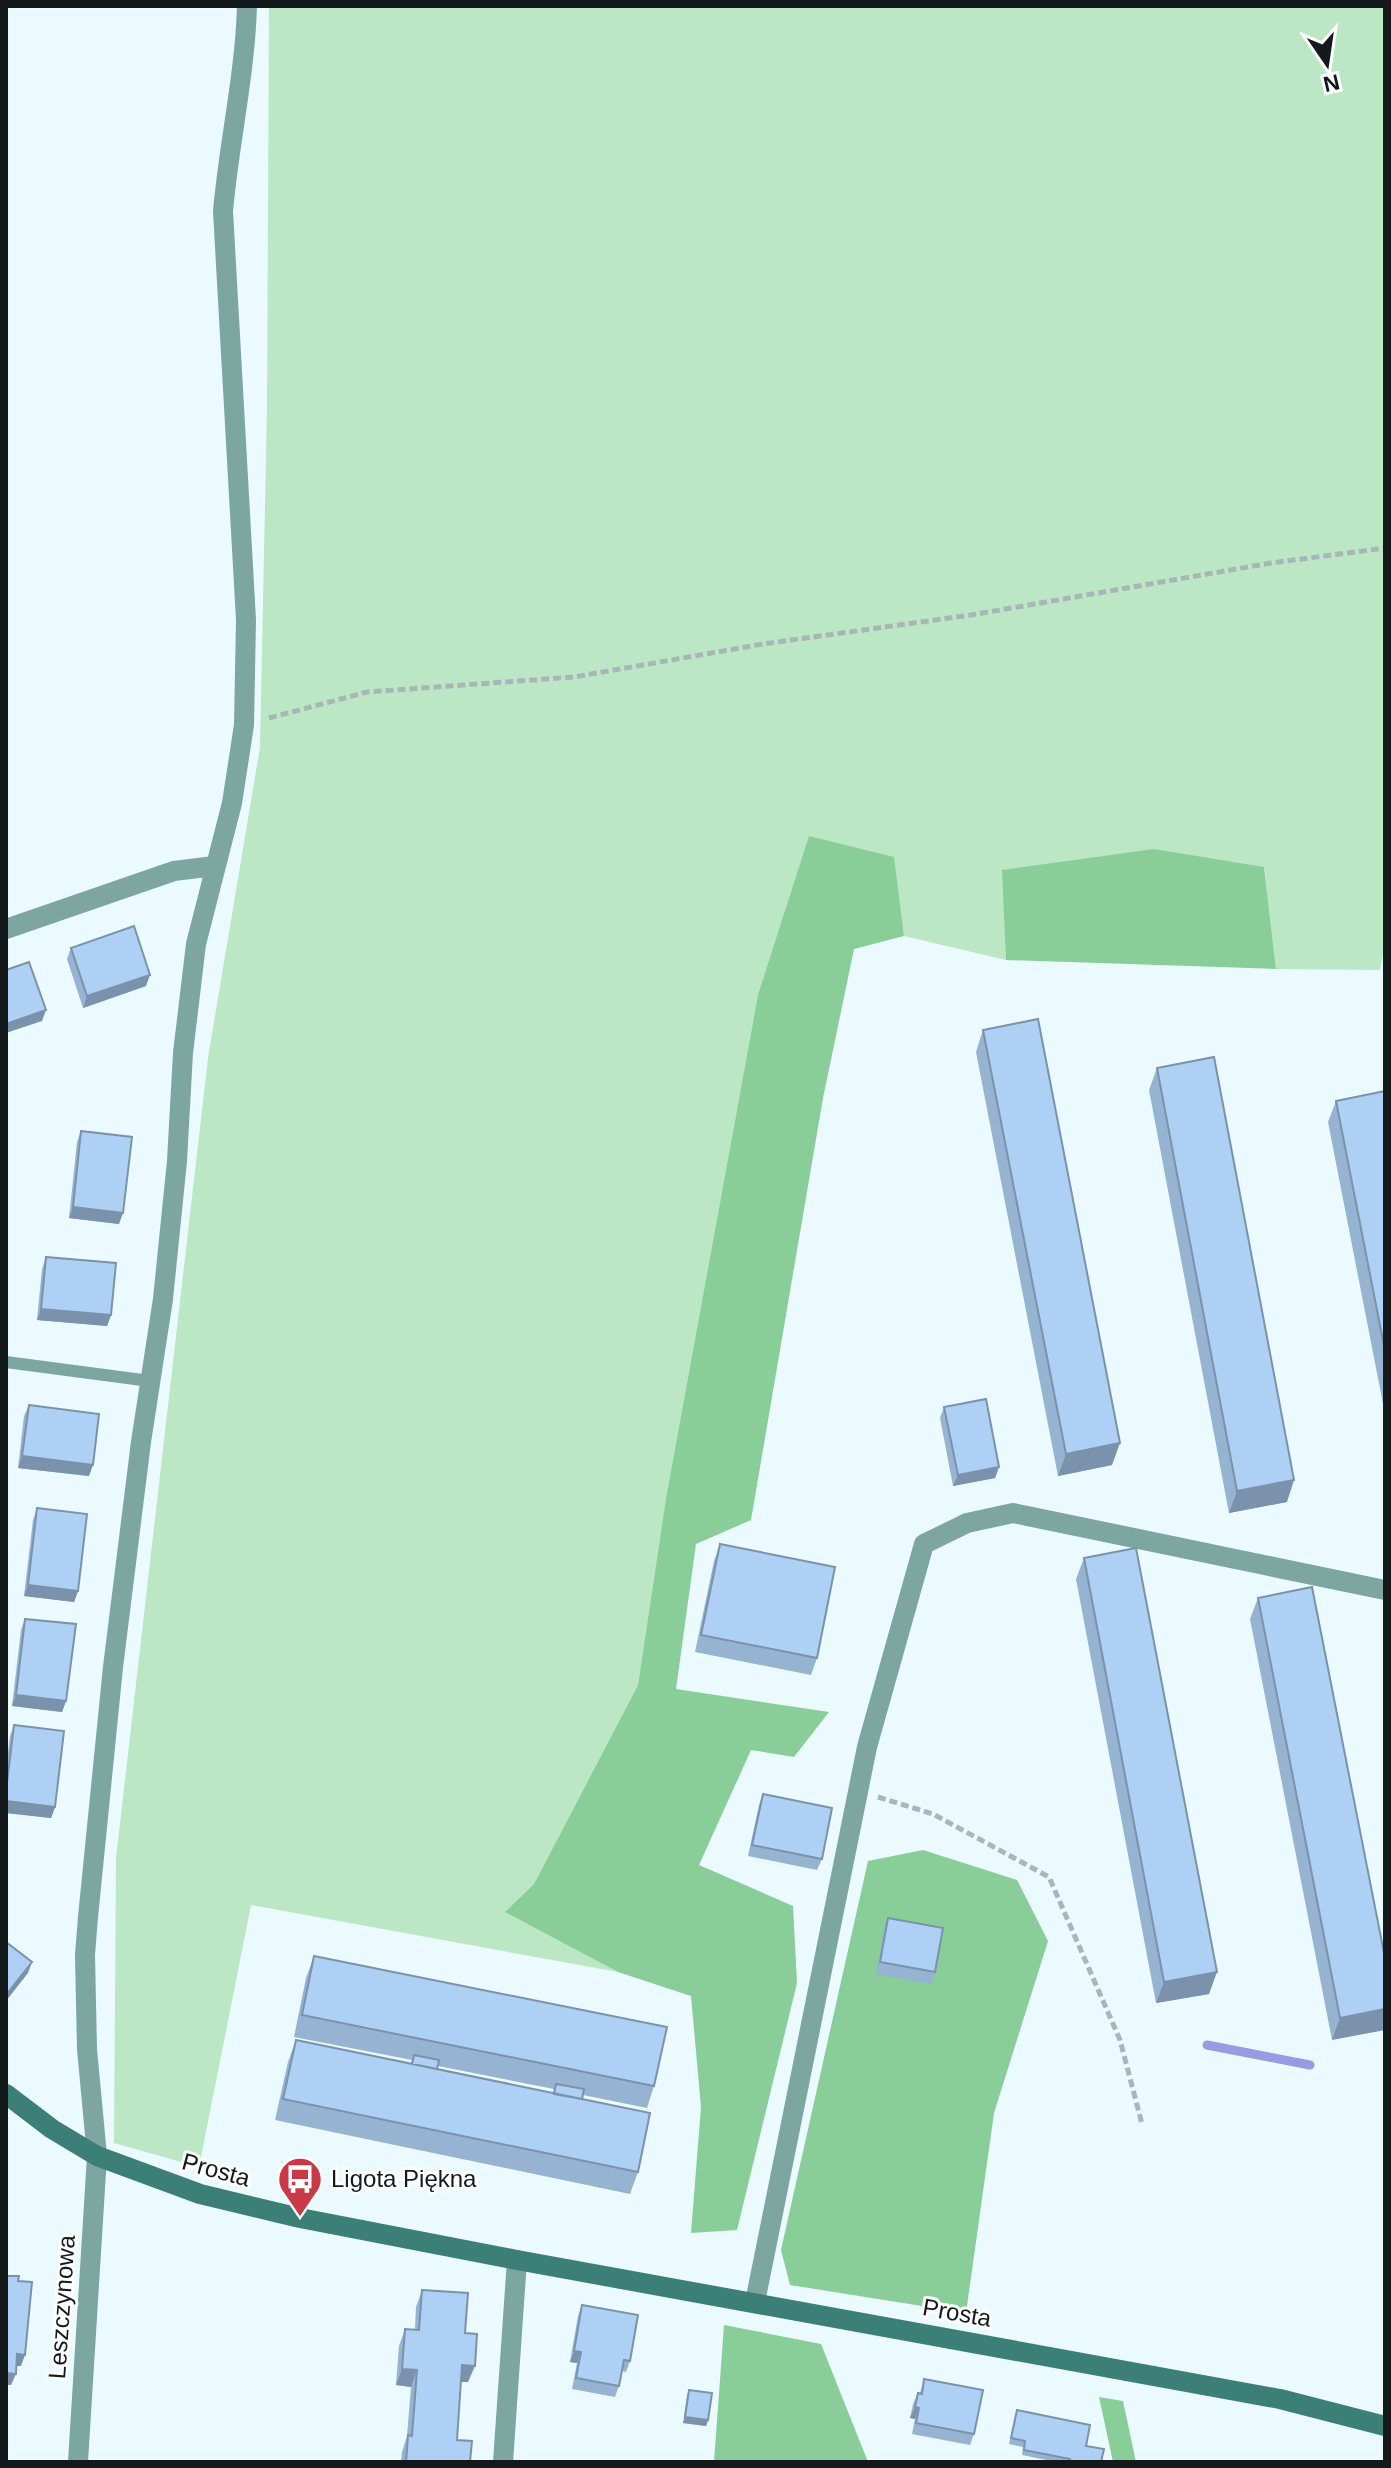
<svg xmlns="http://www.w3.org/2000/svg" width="1391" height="2468" viewBox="0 0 1391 2468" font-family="Arial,sans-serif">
	<rect width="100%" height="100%" fill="#eafafe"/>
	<path fill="#bce7c4" d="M 269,6 L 1385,6 L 1385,942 L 1380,970 L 1276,969 L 1264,867 L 1003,870 L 1006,960 L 904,936 L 893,857 L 758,996 L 666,1498 L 638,1685 L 534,1884 L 506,1911 L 618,1972 L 251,1905 L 199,2167 L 114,2143 L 116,1858 L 208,1058 L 260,747 L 267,408 Z"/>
	<path fill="#89ce98" d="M 809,836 L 894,857 L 904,936 L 854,949 L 823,1098 L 751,1520 L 696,1544 L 676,1689 L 829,1712 L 794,1757 L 751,1750 L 699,1865 L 793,1906 L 797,1983 L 737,2230 L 691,2233 L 701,2107 L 691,1996 L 618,1972 L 505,1912 L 534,1884 L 638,1685 L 666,1498 L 758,995 Z
		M 1154,849 L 1264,867 L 1276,969 L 1006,960 L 1002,870 Z
		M 923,1850 L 1017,1880 L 1048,1941 L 994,2113 L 966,2313 L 790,2285 L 781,2250 L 868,1861 Z
		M 724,2325 L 821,2344 L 868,2462 L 714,2462 Z
		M 1099,2397 L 1123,2401 L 1136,2462 L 1113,2462 Z"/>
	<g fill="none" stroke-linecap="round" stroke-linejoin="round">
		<path stroke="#989ae2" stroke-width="9" d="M 1207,2045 L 1310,2065"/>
		<path stroke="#a9b6b9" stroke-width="5" stroke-dasharray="8 4" stroke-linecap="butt" d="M 269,718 L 367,692 L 574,677 L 763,644 L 971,615 L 1271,563 L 1385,548
			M 878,1797 L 933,1814 L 1049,1877 L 1120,2040 L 1142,2124"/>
		<path stroke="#7ca69f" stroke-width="12" d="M 6,1362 L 150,1381"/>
		<path stroke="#7ca69f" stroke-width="20" d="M 6,929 L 174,871 L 214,866
			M 755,2302 L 867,1747 L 924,1544 L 967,1523 L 1013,1513 L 1385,1590
			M 78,2462 L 97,2156 L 87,2049 L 85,1955 L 88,1917 L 113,1667 L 141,1442 L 163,1299 L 177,1161 L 183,1053 L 196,944 L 232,803 L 244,725 L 246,620 L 223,211 C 229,143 245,75 247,6
			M 503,2462 L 517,2260"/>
		<path stroke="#3b7f76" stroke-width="20" d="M 6,2094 L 52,2129 L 97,2156 L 200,2194 L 300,2218 L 517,2260 L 1280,2399 L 1385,2426"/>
	</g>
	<path fill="#96b3d2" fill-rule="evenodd" d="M 71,948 L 146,986 L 83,1008 L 67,959 Z
		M 983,1030 L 1112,1465 L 1058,1476 L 976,1052 Z
		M 1157,1068 L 1287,1502 L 1229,1513 L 1149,1090 Z
		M 1385,1091 L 1385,1414 L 1328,1122 L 1336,1101 Z
		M 81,1131 L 119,1224 L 69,1218 L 77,1142 Z
		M 46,1257 L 111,1315 L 107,1326 L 37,1320 L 42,1269 Z
		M 29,1405 L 89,1476 L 18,1468 L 24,1416 Z
		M 944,1407 L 999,1467 L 995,1478 L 953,1486 L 940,1418 Z
		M 37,1508 L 78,1591 L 74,1602 L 24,1596 L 33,1520 Z
		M 720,1544 L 817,1658 L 811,1675 L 695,1652 L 714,1561 Z
		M 1084,1558 L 1209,1994 L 1156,2003 L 1076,1579 Z
		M 1258,1598 L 1385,1958 L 1332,2040 L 1250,1619 Z
		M 25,1619 L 66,1701 L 62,1712 L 12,1706 L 21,1630 Z
		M 14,1725 L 55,1807 L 51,1818 L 6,1813 L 6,1768 L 10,1736 Z
		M 763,1794 L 822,1859 L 817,1870 L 748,1856 L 759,1805 Z
		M 888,1918 L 935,1972 L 931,1984 L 876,1974 L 884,1929 Z
		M 314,1956 L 654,2086 L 647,2108 L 583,2095 L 582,2099 L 638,2172 L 630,2194 L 275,2120 L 288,2062 L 296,2040 L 411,2064 L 412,2060 L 294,2037 L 306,1978 ZM 438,2066 L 554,2089 L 553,2093 L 437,2069 Z
		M 422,2290 L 465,2333 L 468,2382 L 461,2382 L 457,2440 L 470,2462 L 401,2462 L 402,2452 L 407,2436 L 411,2387 L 396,2385 L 399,2346 L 405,2329 L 415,2330 L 416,2307 Z
		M 582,2305 L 630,2361 L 626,2372 L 622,2371 L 619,2386 L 615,2397 L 572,2389 L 577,2363 L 570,2362 L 578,2316 Z
		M 924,2379 L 974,2434 L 970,2445 L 912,2434 L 915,2419 L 910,2418 L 913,2404 L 918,2393 L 920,2393 Z
		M 689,2390 L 708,2420 L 706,2426 L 683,2423 L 687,2396 Z
		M 1017,2410 L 1086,2446 L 1101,2462 L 1056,2462 L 1022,2455 L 1023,2447 L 1009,2444 Z"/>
	<path fill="#7a92ab" d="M 150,975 L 146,986 L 83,1008 L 87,996 Z
		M 46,1010 L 42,1021 L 6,1033 L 6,1024 Z
		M 73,1207 L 123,1213 L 119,1224 L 69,1218 Z
		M 41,1309 L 111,1315 L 107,1326 L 37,1320 Z
		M 1120,1443 L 1112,1465 L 1058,1476 L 1066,1454 Z
		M 22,1456 L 93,1465 L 89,1476 L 18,1468 Z
		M 999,1467 L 995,1478 L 953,1486 L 958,1475 Z
		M 1294,1480 L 1287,1502 L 1229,1513 L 1237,1491 Z
		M 28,1585 L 78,1591 L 74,1602 L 24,1596 Z
		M 16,1695 L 66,1701 L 62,1712 L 12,1706 Z
		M 6,1801 L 55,1807 L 51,1818 L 6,1813 Z
		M 32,1962 L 28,1973 L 6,2001 L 6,1995 Z
		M 1217,1972 L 1209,1994 L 1156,2003 L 1164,1982 Z
		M 1385,2009 L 1385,2030 L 1332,2040 L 1340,2018 Z
		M 574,2351 L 581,2352 L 577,2363 L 570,2362 Z
		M 17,2354 L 25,2355 L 21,2366 L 13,2366 Z
		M 462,2365 L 475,2366 L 468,2382 L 456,2382 Z
		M 402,2369 L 417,2370 L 411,2387 L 396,2385 Z
		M 6,2373 L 16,2374 L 11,2385 L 6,2385 Z
		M 915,2407 L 919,2408 L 915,2419 L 910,2418 Z
		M 685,2417 L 708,2420 L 706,2426 L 683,2423 Z"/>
	<path fill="#aed0f4" stroke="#7a92ab" stroke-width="2" d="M 134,926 L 150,975 L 87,996 L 71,948 Z
		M 29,962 L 46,1010 L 6,1024 L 6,970 Z
		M 1038,1019 L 1120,1443 L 1066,1454 L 983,1030 Z
		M 1214,1057 L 1294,1480 L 1237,1491 L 1157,1068 Z
		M 1385,1091 L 1385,1351 L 1336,1101 Z
		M 81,1131 L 132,1137 L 123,1213 L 73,1207 Z
		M 46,1257 L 116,1263 L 111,1315 L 41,1309 Z
		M 986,1399 L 999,1467 L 958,1475 L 944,1407 Z
		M 29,1405 L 99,1414 L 93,1465 L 22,1456 Z
		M 37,1508 L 87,1514 L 78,1591 L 28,1585 Z
		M 720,1544 L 835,1567 L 817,1658 L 701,1635 Z
		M 1136,1548 L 1217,1972 L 1164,1982 L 1084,1558 Z
		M 1312,1587 L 1385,1958 L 1385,2009 L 1340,2018 L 1258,1598 Z
		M 25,1619 L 76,1624 L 66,1701 L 16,1695 Z
		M 14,1725 L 64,1731 L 55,1807 L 6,1801 L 6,1791 Z
		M 763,1794 L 832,1808 L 822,1859 L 752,1845 Z
		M 888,1918 L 943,1928 L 935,1972 L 880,1962 Z
		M 6,1942 L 32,1962 L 6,1995 Z
		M 314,1956 L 667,2027 L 654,2086 L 302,2015 Z
		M 296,2040 L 650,2113 L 638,2172 L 283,2099 Z
		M 414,2055 L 439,2060 L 437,2069 L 412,2064 Z
		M 556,2084 L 584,2089 L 582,2099 L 554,2094 Z
		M 6,2276 L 19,2276 L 18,2281 L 32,2282 L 25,2355 L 17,2354 L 16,2374 L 6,2373 Z
		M 422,2290 L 468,2293 L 465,2333 L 477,2334 L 475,2366 L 462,2365 L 457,2440 L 472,2441 L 470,2462 L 406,2462 L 408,2435 L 412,2436 L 417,2370 L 402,2369 L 405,2329 L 419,2330 Z
		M 582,2305 L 638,2315 L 630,2361 L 624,2360 L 619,2386 L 576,2378 L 581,2352 L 574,2351 Z
		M 924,2379 L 983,2390 L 974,2434 L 916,2423 L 919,2408 L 915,2407 L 918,2393 L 922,2394 Z
		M 689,2390 L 712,2393 L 708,2420 L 685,2417 Z
		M 1017,2410 L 1090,2425 L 1086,2446 L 1104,2449 L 1101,2462 L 1069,2462 L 1070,2459 L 1024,2450 L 1025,2441 L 1011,2438 Z"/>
	<defs>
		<g id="bus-pin" transform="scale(2.3)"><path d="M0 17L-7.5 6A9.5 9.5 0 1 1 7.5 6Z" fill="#c93946" stroke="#fff"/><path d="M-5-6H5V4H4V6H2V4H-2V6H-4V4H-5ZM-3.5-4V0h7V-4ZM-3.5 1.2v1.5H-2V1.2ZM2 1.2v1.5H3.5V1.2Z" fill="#fff"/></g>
	</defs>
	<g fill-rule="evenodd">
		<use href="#bus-pin" x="300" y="2179"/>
	</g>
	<g text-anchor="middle" stroke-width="6" stroke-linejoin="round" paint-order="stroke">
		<g font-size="24" fill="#14191b" stroke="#fff">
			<text transform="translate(216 2170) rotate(15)" y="8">Prosta</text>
			<text transform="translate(62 2307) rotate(-86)" y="8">Leszczynowa</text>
			<text transform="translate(957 2313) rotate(10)" y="8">Prosta</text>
		</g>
		<g font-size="24" fill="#14191b" stroke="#fff" text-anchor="start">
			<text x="331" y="2187">Ligota Piękna</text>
		</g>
	</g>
	<rect width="1391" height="2468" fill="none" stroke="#14191b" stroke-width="16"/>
	<g transform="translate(1327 64) rotate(167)" stroke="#ffffff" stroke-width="6" paint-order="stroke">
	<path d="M0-6L14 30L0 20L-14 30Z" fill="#14191b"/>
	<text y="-12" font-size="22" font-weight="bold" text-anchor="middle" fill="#14191b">N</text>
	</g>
</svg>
